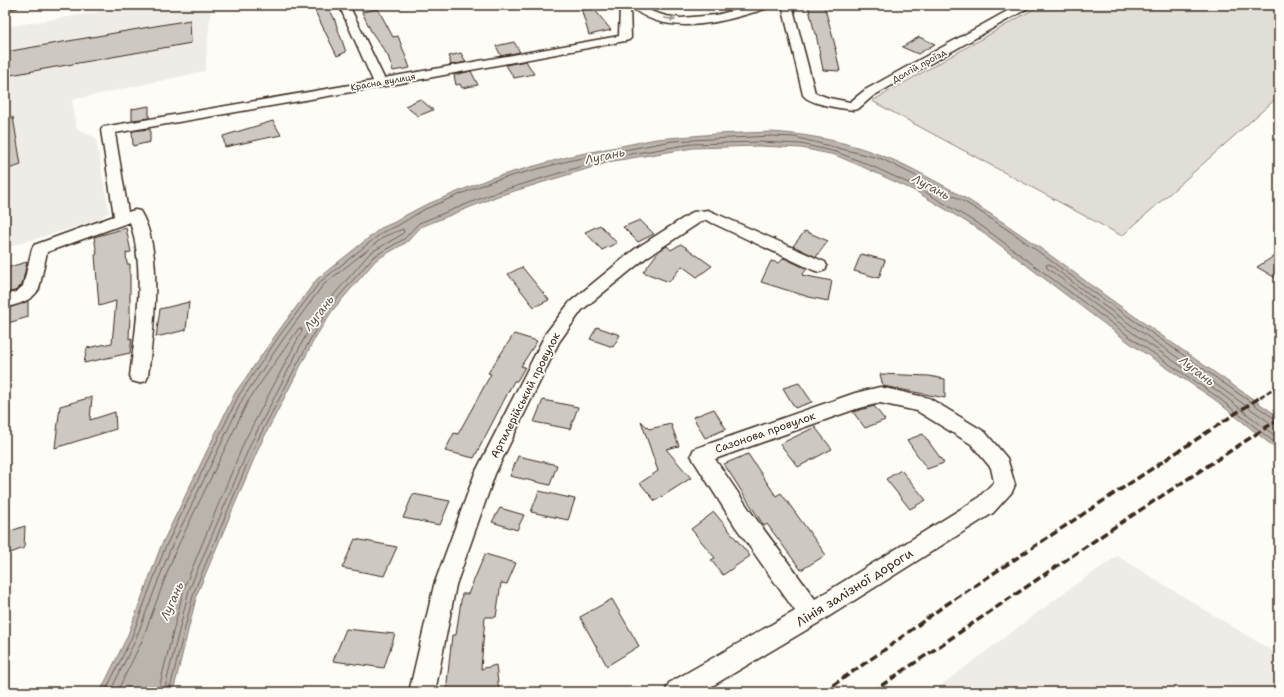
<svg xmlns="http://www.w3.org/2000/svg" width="1284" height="697" viewBox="0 0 1284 697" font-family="'Shantell Sans',sans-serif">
	<rect width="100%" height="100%" fill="#fdfcf7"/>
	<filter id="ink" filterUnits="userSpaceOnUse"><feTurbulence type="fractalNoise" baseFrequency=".025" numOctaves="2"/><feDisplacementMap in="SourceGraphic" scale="8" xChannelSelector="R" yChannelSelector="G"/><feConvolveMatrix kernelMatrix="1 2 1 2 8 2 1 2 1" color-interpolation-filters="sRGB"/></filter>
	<g filter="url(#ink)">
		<path fill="#efece7" d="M 142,5 L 211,5 L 205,71 L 72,100 L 76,128 L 96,138 L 109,212 L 98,220 L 5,248 L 5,27 Z
			M 1117,556 L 1279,655 L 1279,692 L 932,692 L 1065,592 Z"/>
		<path fill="#e1ded7" stroke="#8e847a" d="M 1041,5 L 1279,5 L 1279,96 L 1122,236 L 872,101 Z"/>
		<path fill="#bbb4ad" stroke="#887d74" d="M 771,132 C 808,134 848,142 883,156 C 906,164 927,177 948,188 C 1004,220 1054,258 1106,296 C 1163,337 1221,377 1279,417 L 1279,451 L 1214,399 L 1131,344 L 980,230 L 915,191 L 863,167 L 835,155 L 801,148 L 759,146 L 693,148 L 613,161 L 498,196 L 421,227 L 407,242 L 376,260 L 332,311 L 315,338 L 259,447 L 197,594 L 173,692 L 100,692 L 127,637 L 161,546 L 235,393 L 277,333 L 317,279 L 381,228 L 395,222 L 406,215 L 423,206 L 491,178 L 571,156 L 656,139 L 716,134 Z"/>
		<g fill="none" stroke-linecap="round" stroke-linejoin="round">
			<path stroke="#6e6157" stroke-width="1" d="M 1279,425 L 1272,424 L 1100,303 L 1049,264 L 1046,265 L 1047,268 L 1137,336 L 1219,392 L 1279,439
				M 105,692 L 131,639 L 165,548 L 239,395 L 280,335 L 320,282 L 383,232 L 397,226 L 425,209 L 492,181 L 572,160 L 672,141 L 771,136 L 794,137 L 882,159 L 938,187 L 973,207 L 1017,236 L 1103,299 L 1275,419 L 1279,420
				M 110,692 L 135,641 L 170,550 L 243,398 L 284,338 L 323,285 L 385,236 L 403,229 L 404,232 L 401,235 L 370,253 L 325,305 L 307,333 L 251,443 L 189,590 L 164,692
				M 117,692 L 141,643 L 175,552 L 248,401 L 299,328 L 301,328 L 302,331 L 245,440 L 184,588 L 158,692
				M 169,692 L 194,592 L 255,445 L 312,336 L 329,308 L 373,257 L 404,239 L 419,223 L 497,192 L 612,157 L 692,144 L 759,142 L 801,144 L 836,152 L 865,163 L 917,187 L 983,227 L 1134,340 L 1216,396 L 1279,446"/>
		</g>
		<path fill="#cdc8c2" stroke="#3b2a1e" d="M 312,5 L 327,5 L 334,18 L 346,52 L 337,56 Z
			M 580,5 L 591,5 L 611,30 L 589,35 Z
			M 808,5 L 824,5 L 836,49 L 835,48 L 840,71 L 823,70 L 816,34 L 815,34 Z
			M 378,9 L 393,37 L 398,36 L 410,68 L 393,71 L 388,56 L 371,31 L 362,12 Z
			M 190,20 L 191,43 L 5,76 L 5,52 Z
			M 919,37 L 935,44 L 918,54 L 902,47 Z
			M 514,42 L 520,52 L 501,56 L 496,46 Z
			M 461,53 L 466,62 L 451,65 L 449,56 Z
			M 526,61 L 534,74 L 514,78 L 506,65 Z
			M 471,71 L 478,85 L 462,88 L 460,84 L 456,85 L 454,75 Z
			M 420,99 L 433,110 L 418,116 L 405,106 Z
			M 149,106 L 149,118 L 132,120 L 132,109 Z
			M 13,117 L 21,165 L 5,170 L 5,118 Z
			M 273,121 L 281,135 L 225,147 L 223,136 Z
			M 150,129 L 150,142 L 133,146 L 132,131 Z
			M 640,220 L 654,234 L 638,242 L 623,227 Z
			M 600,225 L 617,243 L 602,250 L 585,232 Z
			M 126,228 L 131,252 L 126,253 L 127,264 L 130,264 L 130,316 L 129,339 L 132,338 L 130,353 L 84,363 L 87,348 L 112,343 L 116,301 L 99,306 L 95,255 L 97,254 L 94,237 Z
			M 805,231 L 828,241 L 816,257 L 793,246 Z
			M 681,244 L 712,266 L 697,277 L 682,266 L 669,282 L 643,272 L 659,251 L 667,246 L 671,250 Z
			M 1279,253 L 1279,280 L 1257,267 Z
			M 861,254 L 885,260 L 879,278 L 854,271 Z
			M 784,258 L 807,269 L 802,275 L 832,281 L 828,301 L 809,297 L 761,282 L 771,261 L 779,263 Z
			M 27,262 L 22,285 L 15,291 L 5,293 L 5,268 Z
			M 522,267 L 549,300 L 534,307 L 508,274 Z
			M 28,301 L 28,317 L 5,324 L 5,309 Z
			M 189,302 L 186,330 L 156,337 L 160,309 Z
			M 597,327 L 620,335 L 613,347 L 590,339 Z
			M 514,334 L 537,341 L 521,366 L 525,367 L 517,381 L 514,381 L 474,458 L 445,451 L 454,433 L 458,434 L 491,374 L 488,373 Z
			M 880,374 L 929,376 L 945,379 L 945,398 L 883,386 Z
			M 799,383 L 812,402 L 795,408 L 783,388 Z
			M 92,397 L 90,420 L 115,412 L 116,429 L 55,448 L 60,406 Z
			M 543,400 L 578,407 L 570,429 L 534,422 Z
			M 874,406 L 885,420 L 865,428 L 853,412 Z
			M 714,409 L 726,429 L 705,438 L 693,417 Z
			M 641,421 L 649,429 L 671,424 L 679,446 L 666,449 L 691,478 L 655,501 L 640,483 L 658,471 Z
			M 815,427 L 832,449 L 798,467 L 780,444 Z
			M 923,434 L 944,463 L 927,469 L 907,440 Z
			M 748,454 L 776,496 L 781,493 L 826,555 L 801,570 L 767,524 L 764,526 L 724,464 Z
			M 518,456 L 557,465 L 550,485 L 510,476 Z
			M 901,470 L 926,500 L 910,509 L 886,479 Z
			M 539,491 L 575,499 L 568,520 L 531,512 Z
			M 413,494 L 450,501 L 440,525 L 403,518 Z
			M 500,508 L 524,515 L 517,530 L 492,522 Z
			M 714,512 L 750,556 L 723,575 L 711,560 L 715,558 L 691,529 Z
			M 25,526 L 24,548 L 5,555 L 5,533 Z
			M 355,539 L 397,547 L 384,576 L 342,568 Z
			M 485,554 L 516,563 L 507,584 L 501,583 L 496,617 L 485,617 L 481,669 L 496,665 L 499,692 L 448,692 L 447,683 L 452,635 L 456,635 L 462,594 L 468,594 Z
			M 612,599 L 639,646 L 607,666 L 580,617 Z
			M 346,629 L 395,634 L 384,668 L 333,661 Z"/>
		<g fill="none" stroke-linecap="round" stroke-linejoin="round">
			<g stroke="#3b2a1e" stroke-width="3">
				<path id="minor" d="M 5,5 L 18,5 L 17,7 L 5,9 Z
					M 339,5 L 349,5 L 384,78 L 619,36 L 620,5 L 642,5 L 653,12 L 666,16 L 681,18 L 716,15 L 754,5 L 770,5 C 766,10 755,12 748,14 C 711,25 662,35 630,6 L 631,38 L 629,40 L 625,41 L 380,87 L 115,133 L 128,212 L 135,210 L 140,211 C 165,251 153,331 148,376 L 146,381 L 139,383 L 132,381 L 130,376 C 136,325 146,272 130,222 L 47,252 L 39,289 C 32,301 18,304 5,308 L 5,295 L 16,292 L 23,286 L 32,249 L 34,245 L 114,216 L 101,130 L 103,127 L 373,81 Z
					M 782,5 L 792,5 L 815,93 L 829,98 L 850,102 L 865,90 L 1018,5 L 1031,5 L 1030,7 L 873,96 L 858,109 L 853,110 C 841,108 810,105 803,95 Z
					M 708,210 L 825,262 L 827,266 L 825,270 L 819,272 L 813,270 L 706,220 L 702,221 L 647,257 L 582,310 L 559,342 L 495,474 L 456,585 L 435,692 L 409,692 L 434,585 L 475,473 L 546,333 L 570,302 L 635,249 L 693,212 Z
					M 880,387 L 929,398 L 985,432 L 1007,458 L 1015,485 L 1012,492 L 993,513 L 820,622 L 702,692 L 665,692 L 669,683 L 795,611 L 735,526 L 694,461 L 691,455 L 694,449 L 855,393 ZM 880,403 L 917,411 L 971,444 L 991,468 L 994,482 L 977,499 L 815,599 L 751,512 L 715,459 L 856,409 Z"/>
			</g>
			<use href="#minor" fill="#fdfcf7" fill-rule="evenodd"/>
			<path stroke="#3b2a1e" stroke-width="2.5" stroke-dasharray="5.5 2.5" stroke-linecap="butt" d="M 1260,397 L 1279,385"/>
			<path stroke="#3b2a1e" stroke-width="3.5" stroke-dasharray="8 3.5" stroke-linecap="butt" d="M 823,692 L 887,648 L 941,608 L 1262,396
				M 872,692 L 1113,528 L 1279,419"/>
		</g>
		<defs><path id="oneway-solid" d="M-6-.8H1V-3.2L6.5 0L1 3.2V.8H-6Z"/></defs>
		<use fill="#9c938a" href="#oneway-solid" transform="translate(670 19) rotate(9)"/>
	</g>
	<g text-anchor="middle" stroke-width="3.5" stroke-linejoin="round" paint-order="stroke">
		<g font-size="9" fill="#3b2a1e" stroke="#fdfcf7">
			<text transform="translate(919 66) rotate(-29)" y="3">Долгій проїзд</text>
			<text transform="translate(383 82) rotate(-10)" y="3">Красна вулиця</text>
		</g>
		<g font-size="11" fill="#3b2a1e" stroke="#fdfcf7">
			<text transform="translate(525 395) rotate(-63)" y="4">Артилерійський провулок</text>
			<text transform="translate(765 432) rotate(-19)" y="4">Сазонова провулок</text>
		</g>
		<g font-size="12" font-style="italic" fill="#615349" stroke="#fdfcf7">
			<text transform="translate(605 156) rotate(-12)" y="4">Лугань</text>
			<text transform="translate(931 187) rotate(28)" y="4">Лугань</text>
			<text transform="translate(319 313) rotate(-52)" y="4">Лугань</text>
			<text transform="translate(1197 371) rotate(38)" y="4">Лугань</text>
			<text transform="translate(172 601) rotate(-66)" y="4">Лугань</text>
		</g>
		<g font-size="13" fill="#3b2a1e" stroke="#fdfcf7">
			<text transform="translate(854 587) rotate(-32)" y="5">Лінія залізної дороги</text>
		</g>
	</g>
	<rect width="1284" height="697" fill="none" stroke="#fdfcf7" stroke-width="20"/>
	<rect x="10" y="10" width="1264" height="677" fill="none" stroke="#3b2a1e" stroke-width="1.5" filter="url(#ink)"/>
</svg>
